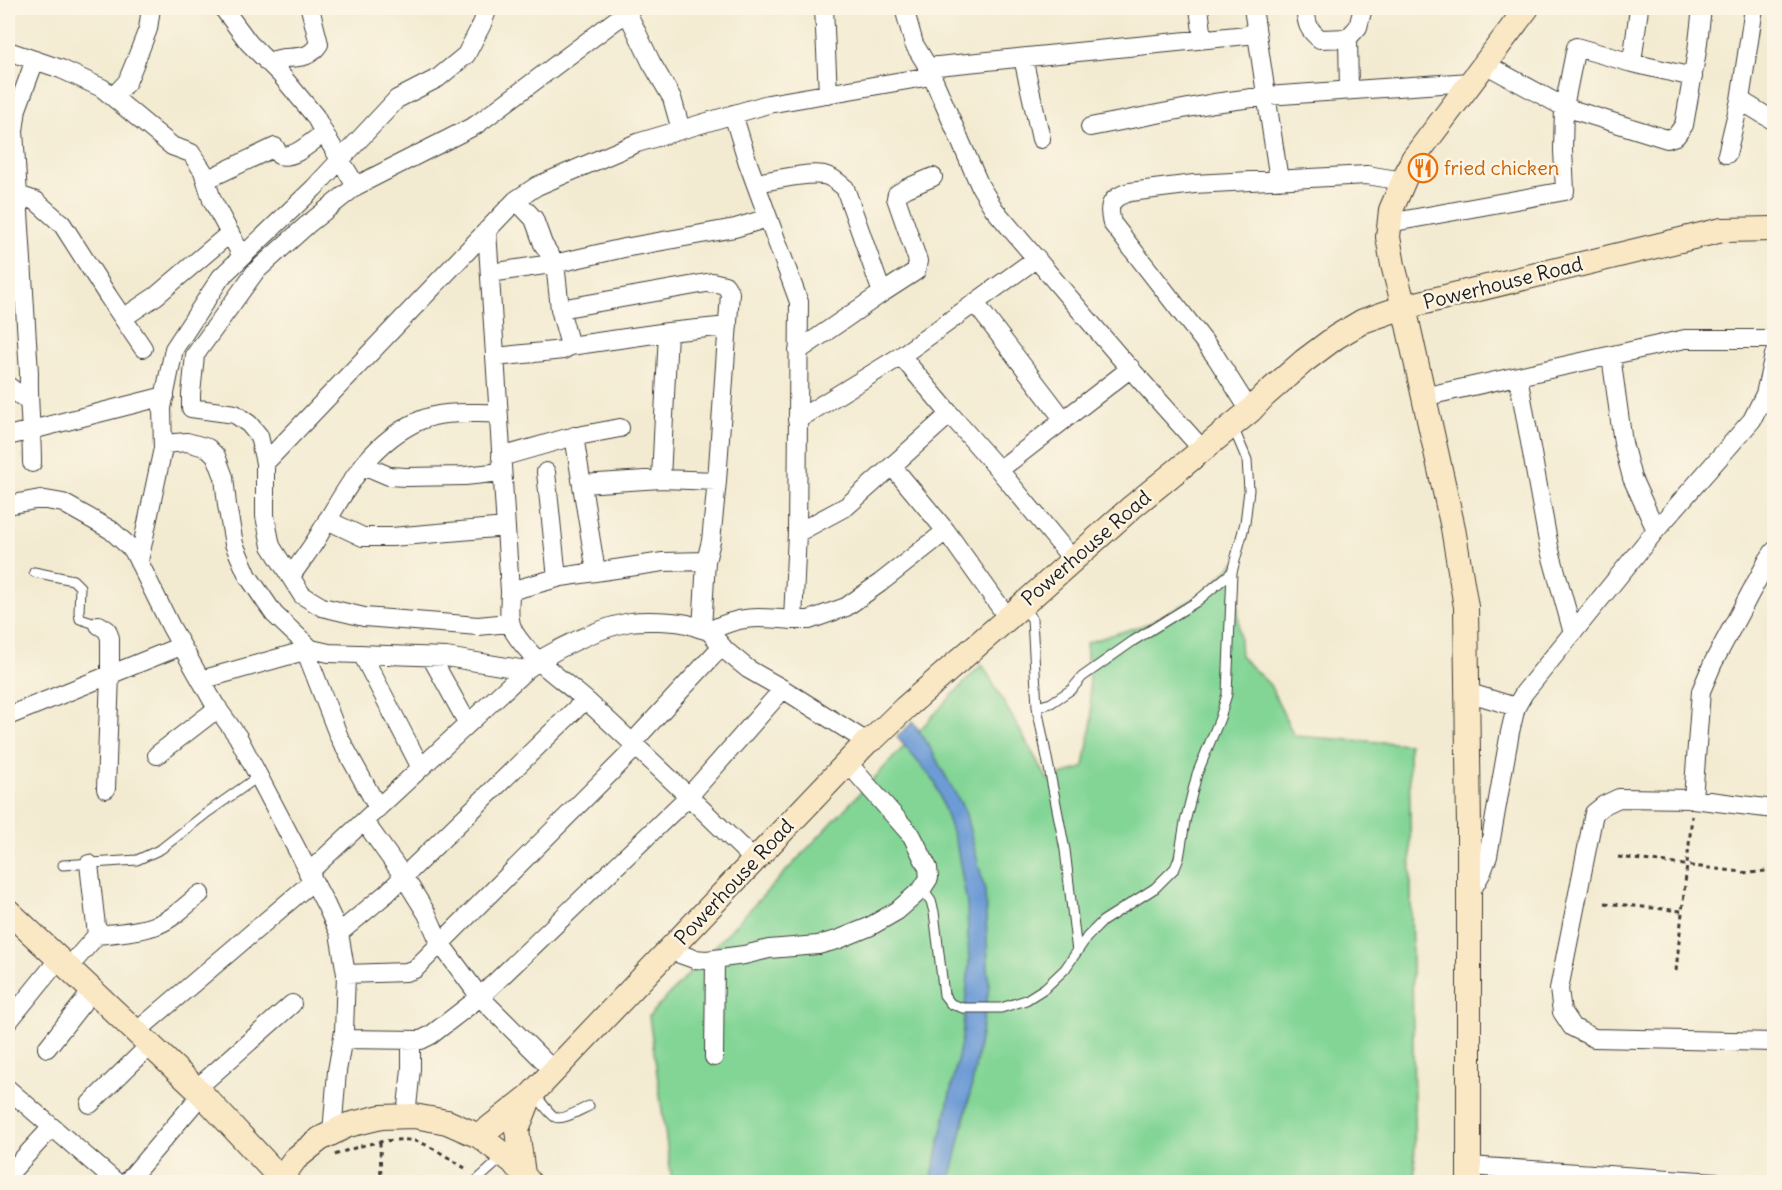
<svg xmlns="http://www.w3.org/2000/svg" width="1782" height="1190" viewBox="0 0 1782 1190" font-family="Delius,sans-serif">
	<rect width="100%" height="100%" fill="#fcf5e5"/>
	<filter id="ink" filterUnits="userSpaceOnUse"><feTurbulence type="fractalNoise" baseFrequency=".0167" numOctaves="2"/><feDisplacementMap in="SourceGraphic" scale="12" xChannelSelector="R" yChannelSelector="G"/><feConvolveMatrix kernelMatrix="1 2 1 2 8 2 1 2 1" color-interpolation-filters="sRGB"/></filter>
	<filter id="wash" filterUnits="userSpaceOnUse"><feTurbulence type="fractalNoise" baseFrequency=".008" numOctaves="4" result="noise"/><feDisplacementMap in="SourceGraphic" scale="24" xChannelSelector="R" yChannelSelector="G"/><feGaussianBlur stdDeviation="1.35" result="paint"/><feColorMatrix in="noise" values="0 0 0 0 0 0 0 0 0 0 0 0 0 0 0 0 0 1.4 0 .05"/><feComposite in="paint" operator="in"/></filter>
	<g filter="url(#wash)">
		<rect width="100%" height="100%" fill="#f3ebd1"/>
		<path fill="#83d596" stroke="#507859" stroke-width="1.5" d="M 1235,562 L 1241,657 L 1270,685 L 1294,736 L 1409,744 L 1415,1182 L 1278,1181 L 672,1182 L 649,1016 L 982,664 L 1048,780 L 1084,767 L 1092,720 L 1086,643 L 1150,623 L 1204,594 Z"/>
		<path fill="#6d9bd5" stroke="#445c78" stroke-width="1.5" d="M 913,722 L 928,744 L 965,811 L 985,890 L 989,988 L 972,1085 L 950,1182 L 931,1182 L 962,1038 L 969,965 L 967,904 L 957,847 L 935,782 L 897,737 Z"/>
	</g>
	<g filter="url(#ink)">
		<g fill="none" stroke-linecap="round" stroke-linejoin="round">
			<g stroke="#3c3b37" stroke-width="11">
				<path id="lane" d="M 34,572 L 73,580 L 80,587 L 79,612 L 80,619 L 99,625
					M 1022,606 L 1032,619 L 1037,707 L 1051,703 L 1072,689 L 1082,677 L 1133,641 L 1196,602 L 1232,572 L 1245,523 L 1249,490 L 1247,460 L 1233,427
					M 1037,707 L 1065,850 L 1077,952
					M 63,865 L 137,860 L 161,849 L 208,812 L 259,776
					M 922,889 L 931,901 L 934,912 L 944,995 L 951,1004 L 963,1008 L 1001,1008 L 1026,1000 L 1045,988 L 1065,969 L 1087,937 L 1103,921 L 1155,888 L 1175,868 L 1179,858 L 1185,822 L 1197,774 L 1220,718 L 1227,694 L 1232,572
					M 535,1094 C 540,1100 549,1114 555,1117 C 562,1121 582,1109 589,1106
					M 475,1182 L 503,1157"/>
			</g>
			<g stroke="#3c3b37" stroke-width="20">
				<path id="street" d="M 223,8 L 249,43 L 281,75 L 315,116 L 324,133 L 356,186
					M 824,8 L 828,94
					M 904,8 L 914,44 L 928,67 L 980,186 L 994,209 L 1118,355 L 1202,449
					M 1199,8 L 1203,39
					M 1253,8 L 1279,180
					M 1305,8 C 1307,23 1307,29 1320,39 L 1348,38 L 1358,27 L 1363,8
					M 1754,8 L 1740,100 L 1774,121
					M 627,12 L 651,62 L 672,98 L 681,130
					M 1348,38 L 1349,90
					M 8,51 L 61,69 L 102,88 L 172,146 L 191,153 L 203,171 L 212,200 L 242,256
					M 1023,58 L 1041,139
					M 267,62 C 272,61 278,59 283,58 C 299,57 309,59 319,44 L 310,8
					M 1483,63 L 1564,107 L 1667,139 L 1676,136 L 1684,125 L 1697,51 L 1702,8
					M 1632,63 L 1693,77
					M 928,67 L 1257,34
					M 113,97 L 127,82 L 134,65 L 148,29 L 151,8
					M 733,114 L 748,163 L 799,302 L 797,533 L 847,506 L 892,466 L 946,531 L 1008,618
					M 1090,127 L 1214,103 L 1267,96 L 1470,82
					M 1727,154 L 1740,100
					M 206,180 L 275,147 L 279,155 C 294,160 312,141 324,133
					M 756,183 C 776,180 805,172 824,175 C 833,177 839,183 845,188 L 882,293 L 798,351
					M 8,194 L 18,195 L 36,201 L 62,224 L 108,296 L 143,348
					M 1389,223 L 1565,191 L 1563,150 L 1564,107 L 1576,47 L 1632,63 L 1639,8
					M 487,230 L 510,591 C 510,605 507,620 514,632 C 531,660 563,680 587,701 C 644,753 699,806 754,860
					M 490,273 L 558,263 L 624,248 L 735,228 L 768,218
					M 882,293 L 916,271 L 918,261 L 896,198 L 897,194 L 907,188 L 933,177
					M 975,303 L 1064,420
					M 123,318 L 156,296 L 230,233
					M 668,332 L 728,326
					M 570,346 L 668,332 L 661,479
					M 901,356 L 1037,258
					M 1611,356 L 1623,443 L 1632,478 L 1656,530
					M 495,357 L 563,350 L 570,346 L 560,309 L 555,263 L 543,244 L 534,219 L 516,200
					M 1518,376 L 1549,547 L 1573,633
					M 8,386 L 28,401
					M 1423,397 L 1685,339 L 1774,339
					M 1250,411 L 1216,357 L 1112,223 C 1107,205 1111,197 1130,192 L 1194,184 L 1367,175 L 1403,181
					M 797,420 L 901,356 L 950,414
					M 8,436 L 165,396
					M 574,436 L 596,572
					M 163,444 L 187,442 L 208,448 L 216,456 L 224,477 L 227,505 L 234,544 L 248,576 L 274,614 L 311,649 L 329,653 L 446,657 L 526,670
					M 501,457 L 567,438 L 620,428
					M 32,463 C 32,432 28,403 29,373 L 14,131 L 17,109 L 35,60
					M 265,463 L 516,200 L 537,186 L 637,143 L 768,104 L 931,76
					M 363,465 L 389,476 L 406,477 L 465,476 L 502,472
					M 892,466 L 950,414 L 999,470 L 1131,368
					M 999,470 L 1073,560
					M 546,472 L 557,578
					M 582,484 L 661,479 L 717,481
					M 8,505 L 40,499 L 63,503 L 111,530 L 133,550 L 171,627 L 215,705 L 238,737 L 326,905 L 339,933 L 346,974 L 344,1031 L 337,1071 L 332,1133
					M 327,520 L 363,537 L 392,537 L 506,527
					M 797,533 L 793,620 L 809,620 L 846,607 L 880,583 L 946,531
					M 139,561 L 163,448 L 162,408 L 174,349 L 221,277 L 314,188 L 397,99 L 438,78 L 466,55 L 482,24 L 488,8
					M 291,576 C 300,563 311,549 319,535 C 346,489 369,442 421,420 C 444,410 474,414 498,413
					M 510,591 L 561,577 L 663,562 L 706,561 L 711,541 L 717,481 L 730,293 L 725,285 L 712,282 L 560,309
					M 793,620 C 758,617 741,615 709,631 L 726,651 L 748,669 L 783,689 L 867,742
					M 509,623 L 478,626 L 364,617 L 322,607 L 302,595 L 271,546 L 265,516 L 265,463 L 259,436 L 249,424 L 235,414 L 191,408 L 191,394 L 195,355 L 255,272 L 307,225 L 356,186 L 476,125 L 632,8
					M 99,625 L 107,630 L 110,638 L 110,674 L 106,789
					M 702,629 L 706,561
					M 306,652 L 339,737 L 378,808
					M 362,654 L 421,768
					M 431,657 L 468,724
					M 201,680 L 311,649
					M 1467,692 L 1516,707
					M 8,716 L 181,646
					M 632,743 L 722,646
					M 157,755 L 218,708
					M 1693,799 L 1701,691 L 1713,663 L 1768,560 L 1774,551
					M 1774,809 L 1693,799 L 1619,798 L 1604,805 L 1594,813 L 1559,989 L 1562,1012 L 1572,1027 L 1594,1038 L 1774,1042
					M 364,821 L 404,877 L 427,914 L 440,943 L 480,997 L 554,1071
					M 89,864 L 97,935
					M 308,873 L 526,670 C 550,651 600,627 631,622 C 642,620 676,621 687,624 C 694,626 701,629 709,631
					M 1469,895 L 1482,872 L 1488,856 L 1510,732 L 1516,707 L 1524,693 L 1656,530 L 1752,420 L 1765,394 L 1774,355
					M 339,933 L 387,893 L 585,700
					M 669,950 L 694,959 L 707,960 L 744,955 L 769,949 L 818,945 L 837,940 L 869,927 L 897,911 L 922,889 L 929,878 L 928,868 L 912,836 L 847,762
					M 68,968 L 97,935 C 116,933 136,932 154,926 C 171,921 186,905 200,894
					M 346,974 L 406,972 L 415,969 L 636,747
					M 8,1022 L 59,959
					M 136,1032 L 313,881
					M 343,1039 L 421,1040 L 431,1035 L 480,997 L 689,796 L 783,689
					M 47,1048 L 92,991
					M 714,1057 L 715,959
					M 8,1089 L 116,1182
					M 196,1089 L 292,1004
					M 90,1104 L 150,1045
					M 406,1116 L 411,1069 L 411,1040
					M 1469,1166 L 1716,1182
					M 8,1175 L 52,1127
					M 127,1182 L 202,1094"/>
			</g>
			<g stroke="#3c3b37" stroke-width="26">
				<path id="secondary" d="M 8,911 L 202,1094 L 281,1179
					M 479,1136 L 530,1096 L 867,742 L 875,737 L 905,708 L 1008,618 L 1132,507 L 1250,411 L 1264,396 L 1304,361 L 1336,337 L 1363,321 L 1404,307 L 1722,230 L 1774,229
					M 523,1174 L 517,1130 L 529,1099
					M 278,1182 L 295,1159 L 320,1139 L 348,1125 L 381,1117 L 414,1116 L 447,1122 L 479,1136 L 513,1162 L 529,1182
					M 1469,1182 L 1469,828 L 1466,607 L 1453,528 L 1404,307 L 1393,265 L 1388,237 L 1391,210 L 1413,159 L 1527,8"/>
			</g>
			<path stroke="#3c3b37" stroke-width="3" stroke-dasharray="4.5 4.5" stroke-linecap="butt" d="M 1618,857 L 1750,873 L 1774,870
				M 1605,903 L 1682,911
				M 1676,971 L 1692,816
				M 1774,993 L 1772,1011 L 1774,1011
				M 380,1142 L 381,1182
				M 335,1155 C 356,1146 397,1135 419,1142 C 435,1148 450,1159 465,1168"/>
			<use href="#lane" stroke="#fff" stroke-width="9"/>
			<use href="#street" stroke="#fff" stroke-width="18"/>
			<use href="#secondary" stroke="#fae7c3" stroke-width="24"/>
		</g>
	</g>
	<defs>
		<g id="restaurant-ring" transform="scale(1.5)"><circle r="9.5" fill="#fcf5e5" stroke="#e8710a" stroke-width="1.5"/><path d="M-5-6h1v4h1v-4h1v4h1v-4h1v5L-1.5 .5V6h-2V.5L-5-1ZM5-6V6H3V1.5H1.5Q1.5-4 5-6Z" fill="#e8710a"/></g>
	</defs>
	<g fill-rule="evenodd">
		<use href="#restaurant-ring" x="1423" y="168"/>
	</g>
	<g text-anchor="middle" stroke-width="5" stroke-linejoin="round" paint-order="stroke">
		<g font-size="20" fill="#c56008" stroke="#fcf5e5" text-anchor="start">
			<text x="1444" y="175">fried chicken</text>
		</g>
		<g font-size="20" fill="#1c1c1c" stroke="#fcf5e5">
			<text transform="translate(1503 283) rotate(-14)" y="7">Powerhouse Road</text>
			<text transform="translate(1086 548) rotate(-41)" y="7">Powerhouse Road</text>
			<text transform="translate(734 882) rotate(-47)" y="7">Powerhouse Road</text>
		</g>
	</g>
	<rect width="1782" height="1190" fill="none" stroke="#fcf5e5" stroke-width="30"/>
</svg>
